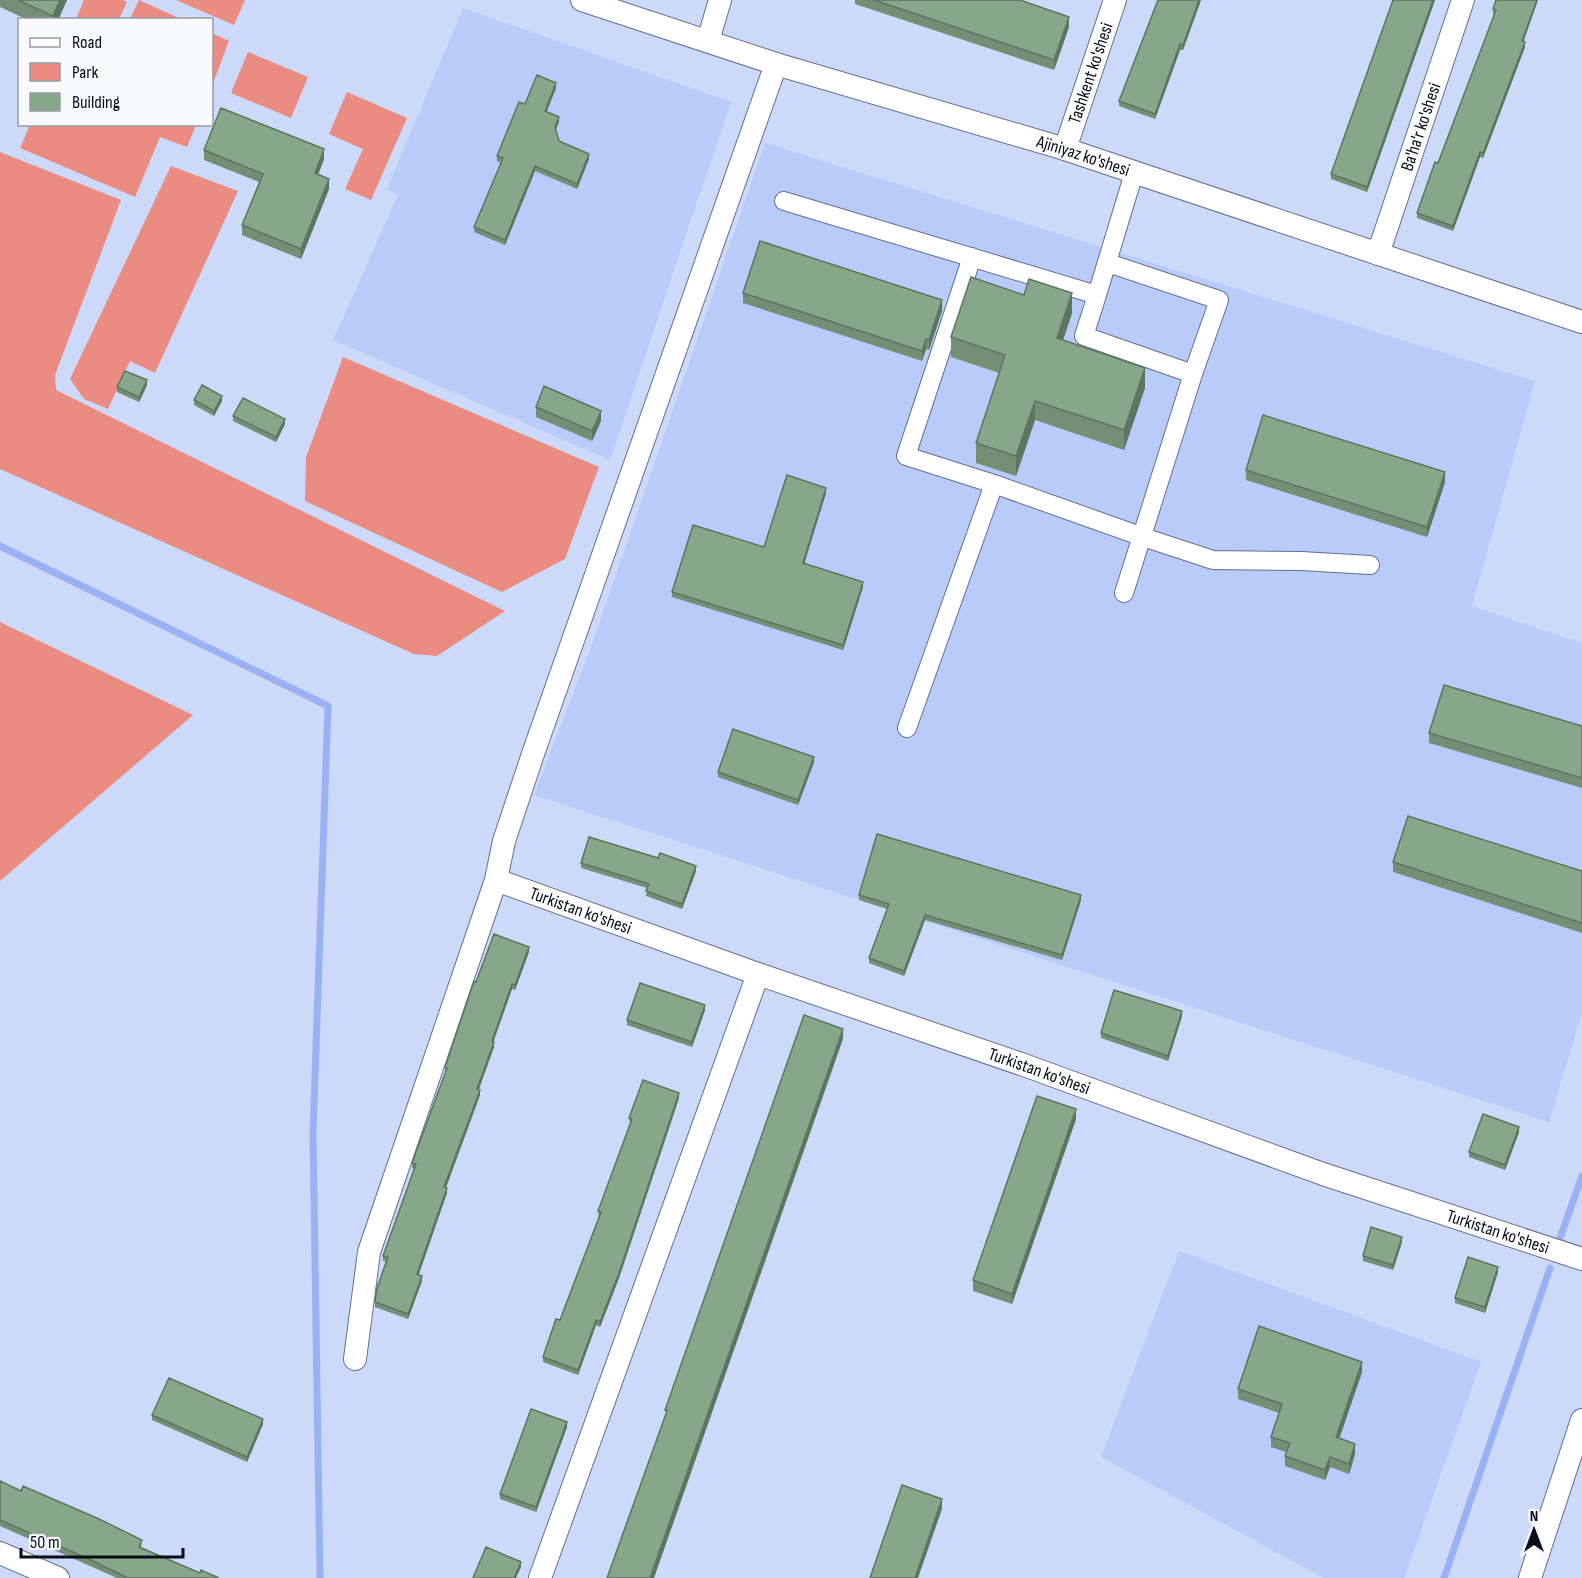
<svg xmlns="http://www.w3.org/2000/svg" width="1582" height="1578" viewBox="0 0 1582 1578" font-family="'Sofia Sans Condensed',sans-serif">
	<rect width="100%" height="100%" fill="#ccd9f8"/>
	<path fill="#b9ccf9" d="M 463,8 L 731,102 L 610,460 L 333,340 L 398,195 L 387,189 Z
		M 765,143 L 1535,381 L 1472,606 L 1582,643 L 1582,1013 L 1549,1122 L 534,795 L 591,647 Z
		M 1179,1251 L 1481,1362 L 1404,1578 L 1324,1578 L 1101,1457 Z"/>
	<path fill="#ea8c81" d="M 84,0 L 123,0 L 127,2 L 119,19 L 76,19 Z
		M 139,0 L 181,19 L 130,19 Z
		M 176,0 L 245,0 L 234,25 Z
		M 212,33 L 229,41 L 212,86 Z
		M 248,52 L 308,77 L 291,118 L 231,93 Z
		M 347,92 L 407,118 L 371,200 L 345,189 L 363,149 L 329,134 Z
		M 30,125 L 30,124 L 196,125 L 187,147 L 160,137 L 135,197 L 20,148 Z
		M 0,152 L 121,200 L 55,375 L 56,390 L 505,611 L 437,656 L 414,654 L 0,469 Z
		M 171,166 L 238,191 L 155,373 L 130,361 L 108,409 L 84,399 L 70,379 Z
		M 343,357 L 599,467 L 565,559 L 502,592 L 305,501 L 306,457 Z
		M 0,622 L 193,715 L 0,881 Z"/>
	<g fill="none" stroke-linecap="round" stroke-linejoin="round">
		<path stroke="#99b2f3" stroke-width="7" d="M 0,546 L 328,706 L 313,1133 L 320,1578
			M 1560,1238 L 1582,1176
			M 1444,1578 L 1550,1268"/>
		<g stroke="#616f91" stroke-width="20">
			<path id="pedestrian" d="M 784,201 L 1097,295 L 1084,336 L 1193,374
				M 972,257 L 906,456 L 994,484 L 1143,537 L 1213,560 L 1301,561 L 1370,565
				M 1108,263 L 1219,300 L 1193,374 L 1124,593
				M 1097,295 L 1134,173
				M 907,728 L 994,484"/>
		</g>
		<g stroke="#616f91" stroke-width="24">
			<g id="minor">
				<path id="s1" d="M 582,0 L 776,64 L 1065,149 L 1582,322"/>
				<path d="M 708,41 L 720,0"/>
				<path id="s2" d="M 1065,149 L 1115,0"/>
				<path id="s3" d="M 1378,254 L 1463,0"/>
				<path id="s4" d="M 496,880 L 758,974 L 1024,1065 L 1323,1174 L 1582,1259"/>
				<path d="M 355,1359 L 369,1252 L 496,880 L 504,841 L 534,751 L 776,64"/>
				<path d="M 0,1553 L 58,1578"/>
				<path d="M 540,1578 L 758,974"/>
				<path d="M 1530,1578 L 1582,1420"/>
			</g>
		</g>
		<use href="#pedestrian" stroke="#fff" stroke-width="18"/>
		<use href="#minor" stroke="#fff" stroke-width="22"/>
	</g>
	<path fill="#739077" d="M 0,0 L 67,0 L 58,20 L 28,20 L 0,7 Z
		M 855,0 L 1020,0 L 1069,27 L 1054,70 L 855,4 Z
		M 1201,0 L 1183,50 L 1180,50 L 1155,119 L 1119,106 L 1119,101 Z
		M 1393,0 L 1435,0 L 1367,192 L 1331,179 L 1331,174 Z
		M 1496,0 L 1524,41 L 1525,47 L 1483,158 L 1480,157 L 1453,231 L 1417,218 L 1417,213 L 1438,163 L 1495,15 L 1493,14 L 1493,9 Z
		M 556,88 L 546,112 L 559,122 L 555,130 L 559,141 L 589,159 L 577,189 L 535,171 L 505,245 L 474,232 L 474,227 L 501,163 L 497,161 L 497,156 L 525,104 Z
		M 204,150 L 324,159 L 318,174 L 329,189 L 301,259 L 242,235 L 242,225 L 259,182 L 204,160 Z
		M 743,293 L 942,311 L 929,350 L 926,349 L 922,361 L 743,303 Z
		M 1072,313 L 1063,340 L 1145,388 L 1124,450 L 1035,420 L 1016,476 L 976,463 L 976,443 L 999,373 L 951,357 L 951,337 Z
		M 147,385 L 139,402 L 117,392 L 117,387 Z
		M 194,400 L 222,401 L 214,416 L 194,405 Z
		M 536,407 L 601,421 L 592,441 L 536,417 Z
		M 233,416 L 285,424 L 276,442 L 233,421 Z
		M 1246,470 L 1445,482 L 1427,537 L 1246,480 Z
		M 826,493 L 804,563 L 863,587 L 843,650 L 672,597 L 672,592 L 764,547 Z
		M 1582,726 L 1582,788 L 1429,743 L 1429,733 Z
		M 814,762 L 798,805 L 718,777 L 718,772 Z
		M 658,858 L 696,871 L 682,909 L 646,896 L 647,888 L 581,868 L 581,863 Z
		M 1393,862 L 1582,871 L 1582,933 L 1393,872 Z
		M 859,895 L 1081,900 L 1062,960 L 925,920 L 904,976 L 869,963 L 869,958 L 887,909 L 859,900 Z
		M 529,952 L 515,990 L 512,989 L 493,1041 L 494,1047 L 479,1089 L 480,1095 L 446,1188 L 447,1193 L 419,1274 L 422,1281 L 408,1319 L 375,1307 L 375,1302 L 387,1262 L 383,1261 L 383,1256 L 414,1169 L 412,1168 L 412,1163 L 446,1073 L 445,1072 L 445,1067 L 476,982 Z
		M 705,1010 L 692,1047 L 627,1025 L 627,1020 Z
		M 1182,1016 L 1168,1061 L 1101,1038 L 1101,1033 Z
		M 679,1098 L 619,1278 L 600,1327 L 596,1325 L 578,1375 L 543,1362 L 543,1357 L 560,1320 L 599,1217 L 598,1211 L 630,1123 L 629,1118 Z
		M 1076,1119 L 1012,1304 L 973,1291 L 973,1280 Z
		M 1519,1132 L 1505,1170 L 1469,1157 L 1469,1152 Z
		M 1402,1242 L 1393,1270 L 1363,1261 L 1363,1256 Z
		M 1498,1272 L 1485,1313 L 1455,1303 L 1455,1298 Z
		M 1362,1372 L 1339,1439 L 1355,1454 L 1349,1474 L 1330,1467 L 1325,1480 L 1285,1466 L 1285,1456 L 1286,1452 L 1271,1447 L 1271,1437 L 1279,1413 L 1238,1399 L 1238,1389 Z
		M 152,1415 L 263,1424 L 247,1462 L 152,1420 Z
		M 567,1427 L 536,1512 L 500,1499 L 500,1494 Z
		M 0,1481 L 142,1545 L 141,1547 L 200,1573 L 219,1578 L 117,1578 L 0,1526 Z"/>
	<path fill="#5e7561" d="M 60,0 L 67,0 L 58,20 L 53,20 L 53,16 Z
		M 1199,0 L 1201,0 L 1183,50 L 1183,45 Z
		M 1433,0 L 1435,0 L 1367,192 L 1367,187 Z
		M 1537,0 L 1538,0 L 1522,46 L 1522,41 Z
		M 1069,17 L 1069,27 L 1054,70 L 1054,60 Z
		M 1525,42 L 1525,47 L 1483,158 L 1483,153 Z
		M 1180,44 L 1180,50 L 1155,119 L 1155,114 Z
		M 556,83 L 556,88 L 545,116 L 545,111 Z
		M 559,117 L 559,122 L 555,132 L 555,127 Z
		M 324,149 L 324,159 L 315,183 L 315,173 Z
		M 1480,152 L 1480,157 L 1453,231 L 1453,226 Z
		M 589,154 L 589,159 L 577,189 L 577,184 Z
		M 535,166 L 535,171 L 505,245 L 505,240 Z
		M 329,179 L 329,189 L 301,259 L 301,249 Z
		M 1072,293 L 1072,313 L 1057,358 L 1057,338 Z
		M 942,300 L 942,311 L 929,350 L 929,340 Z
		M 926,339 L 926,349 L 922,361 L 922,351 Z
		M 1145,368 L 1145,388 L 1124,450 L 1124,430 Z
		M 147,380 L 147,385 L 139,402 L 139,397 Z
		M 222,396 L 222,401 L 214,416 L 214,411 Z
		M 1035,401 L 1035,420 L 1016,476 L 1016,456 Z
		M 601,411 L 601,421 L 592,441 L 592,431 Z
		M 285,419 L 285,424 L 276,442 L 276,437 Z
		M 1445,472 L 1445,482 L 1427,537 L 1427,527 Z
		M 826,488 L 826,493 L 803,568 L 803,563 Z
		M 863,582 L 863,587 L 843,650 L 843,645 Z
		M 814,757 L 814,762 L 798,805 L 798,800 Z
		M 696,866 L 696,871 L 682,909 L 682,904 Z
		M 1081,895 L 1081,900 L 1062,960 L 1062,955 Z
		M 925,915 L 925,920 L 904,976 L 904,971 Z
		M 529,947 L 529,952 L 515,990 L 515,985 Z
		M 512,984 L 512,989 L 492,1046 L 492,1041 Z
		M 705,1005 L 705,1010 L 692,1047 L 692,1042 Z
		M 1182,1011 L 1182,1016 L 1168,1061 L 1168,1056 Z
		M 843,1029 L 843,1039 L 654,1578 L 650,1578 Z
		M 494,1042 L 494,1047 L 477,1094 L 477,1089 Z
		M 480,1090 L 480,1095 L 444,1192 L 444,1187 Z
		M 679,1093 L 679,1098 L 619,1278 L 600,1327 L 600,1322 Z
		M 1076,1109 L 1076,1119 L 1012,1304 L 1012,1294 Z
		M 1519,1127 L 1519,1132 L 1505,1170 L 1505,1165 Z
		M 447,1188 L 447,1193 L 417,1279 L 417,1274 Z
		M 1402,1237 L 1402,1242 L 1393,1270 L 1393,1265 Z
		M 1498,1267 L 1498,1272 L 1485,1313 L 1485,1307 Z
		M 422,1276 L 422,1281 L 408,1319 L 408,1314 Z
		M 596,1320 L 596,1325 L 578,1375 L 578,1370 Z
		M 1362,1362 L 1362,1372 L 1336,1448 L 1336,1437 Z
		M 263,1419 L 263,1424 L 247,1462 L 247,1457 Z
		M 567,1422 L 567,1427 L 536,1512 L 536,1507 Z
		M 1355,1444 L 1355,1454 L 1349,1474 L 1349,1464 Z
		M 1330,1457 L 1330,1467 L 1325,1480 L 1325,1470 Z
		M 942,1499 L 942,1509 L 918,1578 L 915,1578 Z
		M 521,1562 L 521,1567 L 516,1578 L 514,1578 Z"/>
	<path fill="#86a78a" stroke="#5e7561" stroke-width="1.5" d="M 18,0 L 60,0 L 53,16 Z
		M 874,0 L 1020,0 L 1069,17 L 1054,60 Z
		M 1158,0 L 1199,0 L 1183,45 L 1180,44 L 1155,114 L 1119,101 Z
		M 1393,0 L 1433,0 L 1367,187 L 1331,174 Z
		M 1496,0 L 1537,0 L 1522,41 L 1525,42 L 1483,153 L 1480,152 L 1453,226 L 1417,213 L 1435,162 L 1438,163 L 1496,10 L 1493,9 Z
		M 537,75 L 556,83 L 545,111 L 559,117 L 555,127 L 559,141 L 589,154 L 577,184 L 535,166 L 505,240 L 474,227 L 503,158 L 497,156 L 519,102 L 525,104 Z
		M 221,108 L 324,149 L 315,173 L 329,179 L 301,249 L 242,225 L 263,174 L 204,150 Z
		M 760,241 L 942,300 L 929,340 L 926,339 L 922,351 L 743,293 Z
		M 971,277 L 1024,295 L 1029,279 L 1072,293 L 1057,338 L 1145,368 L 1124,430 L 1035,401 L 1016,456 L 976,443 L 1005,355 L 951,337 Z
		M 125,371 L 147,380 L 139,397 L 117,387 Z
		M 202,385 L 222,396 L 214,411 L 194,400 Z
		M 544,386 L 601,411 L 592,431 L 536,407 Z
		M 243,398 L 285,419 L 276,437 L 233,416 Z
		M 1263,415 L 1445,472 L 1427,527 L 1246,470 Z
		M 787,475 L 826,488 L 803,563 L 863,582 L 843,645 L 672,592 L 693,525 L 764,547 Z
		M 1444,685 L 1582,726 L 1582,778 L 1429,733 Z
		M 733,729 L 814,757 L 798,800 L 718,772 Z
		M 1408,816 L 1582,871 L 1582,923 L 1393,862 Z
		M 877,834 L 1081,895 L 1062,955 L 925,915 L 904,971 L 869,958 L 889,904 L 859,895 Z
		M 589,837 L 658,858 L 660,853 L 696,866 L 682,904 L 646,891 L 649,884 L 581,863 Z
		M 494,934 L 529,947 L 515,985 L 512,984 L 492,1041 L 494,1042 L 477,1089 L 480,1090 L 444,1187 L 447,1188 L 417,1274 L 422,1276 L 408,1314 L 375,1302 L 377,1288 L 388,1257 L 383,1256 L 416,1164 L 412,1163 L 447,1068 L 445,1067 L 474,981 L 476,982 Z
		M 640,983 L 705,1005 L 692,1042 L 627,1020 Z
		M 1114,990 L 1182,1011 L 1168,1056 L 1101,1033 Z
		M 804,1015 L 843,1029 L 650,1578 L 607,1578 L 667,1411 L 665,1410 Z
		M 643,1080 L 679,1093 L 619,1273 L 600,1322 L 596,1320 L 578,1370 L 543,1357 L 556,1319 L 560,1320 L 601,1212 L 598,1211 L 632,1119 L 629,1118 Z
		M 1037,1096 L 1076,1109 L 1012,1294 L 973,1280 Z
		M 1483,1114 L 1519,1127 L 1505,1165 L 1469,1152 Z
		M 1371,1227 L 1402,1237 L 1393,1265 L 1363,1256 Z
		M 1468,1257 L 1498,1267 L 1485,1307 L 1455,1298 Z
		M 1259,1326 L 1362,1362 L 1336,1437 L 1355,1444 L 1349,1464 L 1330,1457 L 1325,1470 L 1285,1456 L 1290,1443 L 1271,1437 L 1282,1404 L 1238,1389 Z
		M 169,1378 L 263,1419 L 247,1457 L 152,1415 Z
		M 531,1409 L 567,1422 L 536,1507 L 500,1494 Z
		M 0,1481 L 21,1491 L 23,1486 L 99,1519 L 142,1540 L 139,1547 L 200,1573 L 201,1570 L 219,1578 L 128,1578 L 91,1560 L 0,1520 Z
		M 902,1485 L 942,1499 L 915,1578 L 870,1578 Z
		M 486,1547 L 521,1562 L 514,1578 L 473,1578 Z"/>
	<g text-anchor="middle" stroke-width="4.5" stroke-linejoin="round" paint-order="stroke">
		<g font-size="18" fill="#080d1a" stroke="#f8fafe">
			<text dy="6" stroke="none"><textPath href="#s2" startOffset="80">Tashkent ko'shesi</textPath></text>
			<text dy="6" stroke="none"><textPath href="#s3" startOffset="134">Ba'ha'r ko'shesi</textPath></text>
			<text dy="6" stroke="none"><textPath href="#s1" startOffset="525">Ajiniyaz ko'shesi</textPath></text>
			<text dy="6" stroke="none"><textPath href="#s4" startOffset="90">Turkistan ko'shesi</textPath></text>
			<text dy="6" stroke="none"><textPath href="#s4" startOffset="576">Turkistan ko'shesi</textPath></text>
			<text dy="6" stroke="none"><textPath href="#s4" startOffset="1062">Turkistan ko'shesi</textPath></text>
		</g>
	</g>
	<rect x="18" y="18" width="195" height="108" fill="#f8fafe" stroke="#989ba3" stroke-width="1.5"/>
	<rect x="30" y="38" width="30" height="9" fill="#ffffff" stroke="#989ba3" stroke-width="1.5"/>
	<text x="72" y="48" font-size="18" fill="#080d1a">Road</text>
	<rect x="30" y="63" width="30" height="18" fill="#ea8c81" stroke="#989ba3" stroke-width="1.5"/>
	<text x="72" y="78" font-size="18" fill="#080d1a">Park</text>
	<rect x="30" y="93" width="30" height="18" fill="#86a78a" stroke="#989ba3" stroke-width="1.5"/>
	<text x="72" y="108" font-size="18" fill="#080d1a">Building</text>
	<g transform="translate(1534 1530)" stroke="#f8fafe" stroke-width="4.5" paint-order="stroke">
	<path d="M0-4.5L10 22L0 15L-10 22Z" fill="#080d1a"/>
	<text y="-9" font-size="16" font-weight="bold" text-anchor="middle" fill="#080d1a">N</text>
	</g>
	<path d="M21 1548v9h162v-9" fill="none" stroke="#080d1a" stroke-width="3"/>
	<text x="30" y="1548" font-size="18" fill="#080d1a" stroke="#f8fafe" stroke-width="4.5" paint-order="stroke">50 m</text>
</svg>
